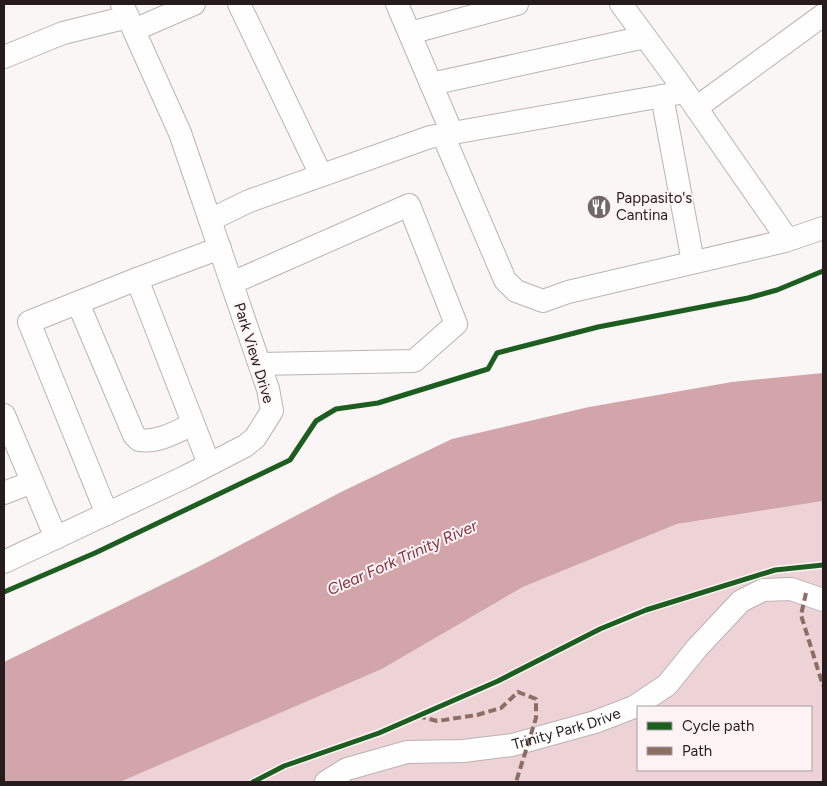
<svg xmlns="http://www.w3.org/2000/svg" width="827" height="786" viewBox="0 0 827 786" font-family="Figtree,sans-serif">
	<rect width="100%" height="100%" fill="#fbf6f6"/>
	<path fill="#edd2d6" fill-rule="evenodd" d="M 823,501 L 823,782 L 120,782 L 382,669 L 523,587 L 677,524 ZM 638,707 L 811,707 L 811,770 L 638,770 Z"/>
	<path fill="#d2a5ab" d="M 823,373 L 823,501 L 677,524 L 523,587 L 382,669 L 120,782 L 4,782 L 4,662 L 202,565 L 343,491 L 452,439 L 589,407 L 732,382 Z"/>
	<g fill="none" stroke-linecap="round" stroke-linejoin="round">
		<g stroke="#bbb3b4" stroke-width="24">
			<g id="minor">
				<path d="M 239,4 L 321,175"/>
				<path d="M 397,4 L 452,133"/>
				<path d="M 621,4 L 674,76 L 788,240"/>
				<path d="M 134,30 L 194,4"/>
				<path d="M 410,33 L 517,4"/>
				<path d="M 4,57 L 63,33 L 128,17"/>
				<path d="M 431,84 L 645,37"/>
				<path d="M 662,96 L 693,262"/>
				<path d="M 696,108 L 823,15"/>
				<path d="M 443,135 L 505,280 L 516,291 L 543,301 L 568,292 L 785,241 L 823,228"/>
				<path d="M 210,220 L 249,201 L 430,137 L 685,92"/>
				<path d="M 137,279 L 220,248"/>
				<path d="M 232,283 L 409,205 L 456,324 L 414,361 L 260,364"/>
				<path d="M 78,303 L 134,435 L 139,440 C 158,443 176,432 193,424"/>
				<path d="M 4,415 L 56,538"/>
				<path d="M 4,493 L 32,482"/>
				<path d="M 107,514 L 29,322 L 137,279 L 209,464"/>
				<path d="M 4,562 L 185,477 L 245,446 L 255,438 L 272,411 L 268,389 L 180,133 L 122,4"/>
				<path id="s1" d="M 326,782 L 347,769 L 407,752 L 463,751 L 512,745 L 595,722 L 634,707 L 667,685 L 697,648 L 741,601 L 763,590 L 791,589 L 823,600"/>
			</g>
		</g>
		<use href="#minor" stroke="#fefefe" stroke-width="22"/>
		<path stroke="#8d6e63" stroke-width="4" stroke-dasharray="8 4" stroke-linecap="butt" d="M 806,593 L 801,615 L 823,686
			M 418,716 L 437,721 L 477,715 L 501,708 L 518,692 L 536,699 L 536,718 L 516,782"/>
		<g stroke="#fef3f4" stroke-width="8">
			<path id="cycleway" d="M 4,592 L 95,553 L 290,460 L 316,421 L 336,409 L 378,403 L 488,369 L 497,353 L 598,327 L 748,298 L 777,290 L 823,271
				M 253,782 L 284,766 L 379,733 L 498,681 L 600,629 L 646,610 L 775,570 L 823,565"/>
		</g>
		<use href="#cycleway" stroke="#1b5e20" stroke-width="5"/>
	</g>
	<defs>
		<g id="restaurant-disc" transform="scale(1.25)"><circle r="9.5" fill="#716869" stroke="#fef3f4"/><path d="M-5-6h1v4h1v-4h1v4h1v-4h1v5L-1.5 .5V6h-2V.5L-5-1ZM5-6V6H3V1.5H1.5Q1.5-4 5-6Z" fill="#fff"/></g>
	</defs>
	<g fill-rule="evenodd">
		<use href="#restaurant-disc" x="599" y="207"/>
	</g>
	<g text-anchor="middle" stroke-width="4" stroke-linejoin="round" paint-order="stroke">
		<g font-size="15" fill="#261c1d" stroke="#fef3f4" text-anchor="start">
			<text x="616" y="203">Pappasito's<tspan x="616" dy="17">Cantina</tspan></text>
		</g>
		<g font-size="15" fill="#261c1d" stroke="#fef3f4">
			<text transform="translate(254 353) rotate(73)" y="5">Park View Drive</text>
			<text dy="5" stroke="none"><textPath href="#s1" startOffset="249">Trinity Park Drive</textPath></text>
		</g>
		<g font-size="16" font-style="italic" fill="#823343" stroke="#fef3f4">
			<text transform="translate(402 557) rotate(-24)" y="6">Clear Fork Trinity River</text>
		</g>
	</g>
	<rect width="827" height="786" fill="none" stroke="#261c1d" stroke-width="10"/>
	<rect x="637" y="706" width="175" height="65" fill="#fef3f4" stroke="#a89d9e"/>
	<rect x="647" y="722" width="25" height="8" fill="#1b5e20" stroke="#a89d9e"/>
	<text x="682" y="731" font-size="15" fill="#261c1d">Cycle path</text>
	<rect x="647" y="747" width="25" height="8" fill="#8d6e63" stroke="#a89d9e"/>
	<text x="682" y="756" font-size="15" fill="#261c1d">Path</text>
</svg>
